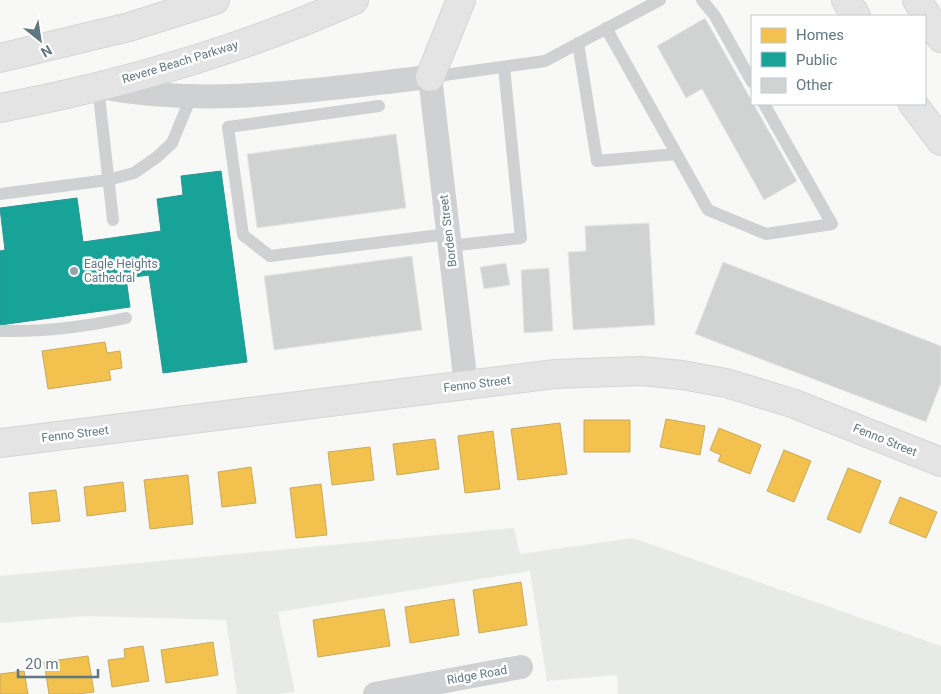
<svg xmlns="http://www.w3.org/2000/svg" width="941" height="694" viewBox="0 0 941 694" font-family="Roboto,sans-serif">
	<rect width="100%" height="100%" fill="#f8f8f7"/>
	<path fill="#e8ebe5" d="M 514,528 L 520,554 L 633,538 L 941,646 L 941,694 L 618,694 L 617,675 L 547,681 L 530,571 L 278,612 L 295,692 L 279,694 L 237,694 L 226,620 L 85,616 L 0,623 L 0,576 Z"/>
	<path fill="#f2c14e" stroke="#c6ab5e" d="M 105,342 L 107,353 L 120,351 L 122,368 L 109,370 L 111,380 L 48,389 L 42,351 Z
		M 666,419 L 705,426 L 700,455 L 660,447 Z
		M 584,420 L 630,420 L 630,452 L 584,452 Z
		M 560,423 L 567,474 L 518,480 L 511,429 Z
		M 719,428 L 761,445 L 750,474 L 718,461 L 721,455 L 710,450 Z
		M 493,431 L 500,489 L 465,493 L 458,436 Z
		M 435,439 L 439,469 L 397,475 L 393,444 Z
		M 370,447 L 374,480 L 332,485 L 328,452 Z
		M 784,450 L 811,461 L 794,502 L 767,491 Z
		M 251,467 L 256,503 L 222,507 L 218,472 Z
		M 848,468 L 881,481 L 860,533 L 827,519 Z
		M 188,475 L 193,524 L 150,529 L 144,480 Z
		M 123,482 L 126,511 L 87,516 L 84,487 Z
		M 321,484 L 327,535 L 296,538 L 290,488 Z
		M 56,490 L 60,521 L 32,524 L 29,493 Z
		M 900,497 L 937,512 L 926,538 L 889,523 Z
		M 521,582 L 527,625 L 479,633 L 473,590 Z
		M 454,599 L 459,635 L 410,643 L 405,607 Z
		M 384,609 L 390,646 L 318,657 L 313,620 Z
		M 213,642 L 218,675 L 166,683 L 161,650 Z
		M 143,646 L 149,681 L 112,687 L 108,660 L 125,658 L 124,649 Z
		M 88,656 L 94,692 L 77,694 L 49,694 L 44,662 Z
		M 24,671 L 28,694 L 0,694 L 0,674 Z"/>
	<path fill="#17a398" stroke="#2d9692" d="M 221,171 L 247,362 L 163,373 L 149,275 L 126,278 L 130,307 L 0,325 L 0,251 L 5,250 L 0,208 L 77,198 L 83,242 L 161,231 L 157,199 L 183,195 L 181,176 Z"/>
	<path fill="#d1d3d3" stroke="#e7e7e6" d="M 705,18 L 797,181 L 764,200 L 702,89 L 686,98 L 657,46 Z
		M 396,134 L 406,208 L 257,228 L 247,154 Z
		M 649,223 L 655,325 L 573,330 L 568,252 L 586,251 L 585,226 Z
		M 412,256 L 422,330 L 274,350 L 264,276 Z
		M 723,262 L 941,346 L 941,383 L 926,422 L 695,334 Z
		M 506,263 L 510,285 L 484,289 L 480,267 Z
		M 549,268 L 553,331 L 524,333 L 521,270 Z"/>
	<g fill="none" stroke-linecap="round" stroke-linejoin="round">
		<g stroke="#d4d6d6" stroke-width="30">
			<path id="secondary" d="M 0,443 L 555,374 L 641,371 L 682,375 L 726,383 L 792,403 L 941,462"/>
		</g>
		<g stroke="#d4d5d5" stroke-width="30">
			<path id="highway" d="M 846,0 L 856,16
				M 917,0 L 941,38
				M 0,58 L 129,27 L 215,0
				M 430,77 L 461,0
				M 913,104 L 941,141
				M 0,108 C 121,85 241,50 354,0"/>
		</g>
		<path stroke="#d0d1d2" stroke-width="12" d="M 702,0 L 715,16 L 752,82
			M 606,28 L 708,210 L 766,234 L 832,224 L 764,104
			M 578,43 L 597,161 L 676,154
			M 430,77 L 545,61 L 660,0
			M 98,87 L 113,220
			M 379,106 L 228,127 L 243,235 L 270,256 L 448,234
			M 0,194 L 108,180 L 134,173 L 157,157 L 172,143 L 191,97
			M 449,246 L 521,238 L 504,67
			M 0,331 C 43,332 84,327 126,318"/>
		<path stroke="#d0d1d2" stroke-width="24" d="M 100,87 C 209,108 320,89 430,77 L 466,385
			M 375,694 L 521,667"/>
		<use href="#secondary" stroke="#e3e4e3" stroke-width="28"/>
		<use href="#highway" stroke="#e3e4e3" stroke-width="28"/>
	</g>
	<circle fill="#96a5ac" stroke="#fff" stroke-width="2" cx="74" cy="271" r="5"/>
	<g text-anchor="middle" stroke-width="5" stroke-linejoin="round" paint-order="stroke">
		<g font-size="12" fill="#617883" stroke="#fff">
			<text transform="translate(180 62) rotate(-17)" y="4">Revere Beach Parkway</text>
			<text transform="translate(448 231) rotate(-97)" y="4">Borden Street</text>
			<text transform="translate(477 384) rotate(-7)" y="4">Fenno Street</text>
			<text transform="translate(75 434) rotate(-7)" y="4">Fenno Street</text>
			<text transform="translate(885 440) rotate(22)" y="4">Fenno Street</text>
			<text transform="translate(477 675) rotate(-10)" y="4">Ridge Road</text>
		</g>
		<g font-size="12" fill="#617883" stroke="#fff" text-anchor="start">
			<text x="84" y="268">Eagle Heights<tspan x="84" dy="14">Cathedral</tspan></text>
		</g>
	</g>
	<rect x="751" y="15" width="175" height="90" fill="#ffffff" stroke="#c0c9cd"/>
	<rect x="761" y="28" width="25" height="15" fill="#f2c14e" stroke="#c0c9cd"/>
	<text x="796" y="40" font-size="15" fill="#617883">Homes</text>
	<rect x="761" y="52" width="25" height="15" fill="#17a398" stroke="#c0c9cd"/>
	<text x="796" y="65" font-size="15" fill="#617883">Public</text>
	<rect x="761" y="78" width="25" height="15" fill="#d1d3d3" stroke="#c0c9cd"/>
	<text x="796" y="90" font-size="15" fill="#617883">Other</text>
	<g transform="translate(40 40) rotate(150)" stroke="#ffffff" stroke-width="4" paint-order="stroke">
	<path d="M0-4L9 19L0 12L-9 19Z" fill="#617883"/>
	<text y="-8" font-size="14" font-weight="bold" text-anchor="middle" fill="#617883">N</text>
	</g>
	<path d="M18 669v8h80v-8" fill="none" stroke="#617883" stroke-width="2.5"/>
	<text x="25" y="669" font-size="15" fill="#617883" stroke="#ffffff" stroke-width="4" paint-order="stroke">20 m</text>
</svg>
